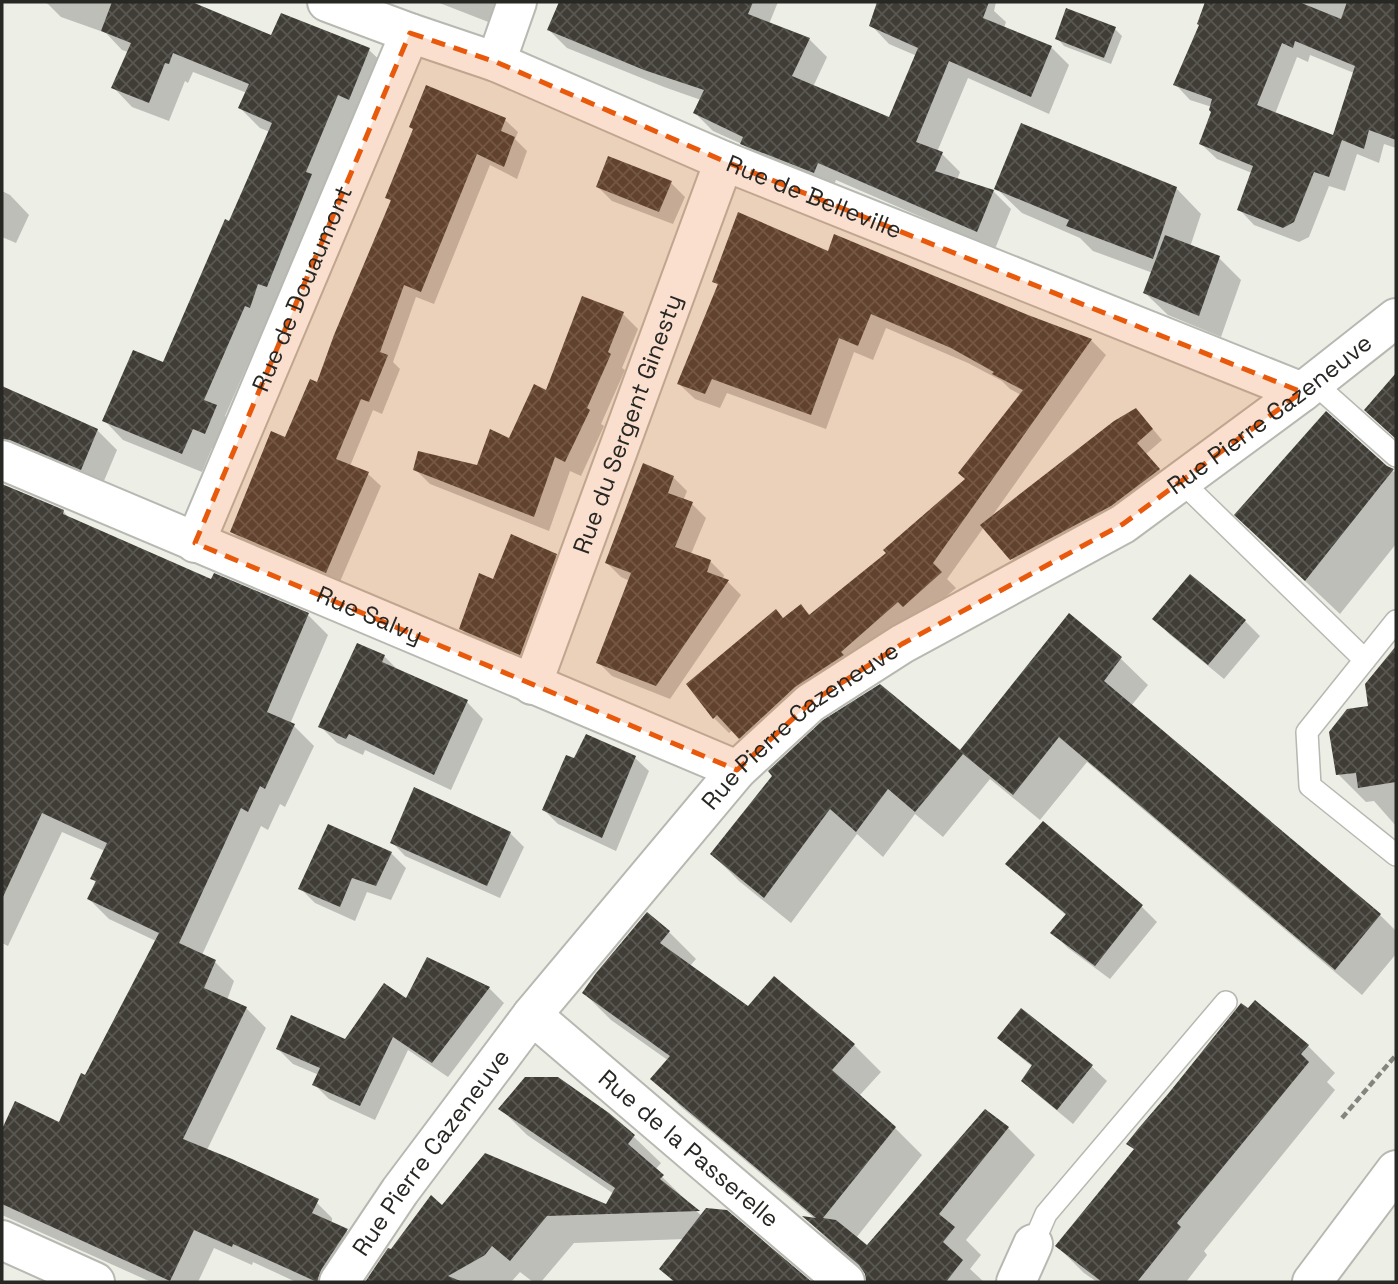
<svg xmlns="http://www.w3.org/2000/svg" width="1398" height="1284" viewBox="0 0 1398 1284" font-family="'Space Grotesk',sans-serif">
	<defs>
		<pattern id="building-cross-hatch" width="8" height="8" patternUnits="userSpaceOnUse" patternTransform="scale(1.75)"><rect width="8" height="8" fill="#403d37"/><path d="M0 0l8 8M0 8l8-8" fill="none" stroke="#595752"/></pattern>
	</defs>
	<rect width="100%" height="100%" fill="#edeee6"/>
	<path fill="#0003" fill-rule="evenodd" d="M 43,2 L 187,2 L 272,37 L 369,50 L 389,69 L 269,326 L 265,325 L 225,416 L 236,426 L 225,453 L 212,448 L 202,472 L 123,440 L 104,420 L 164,365 L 230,223 L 270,132 L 260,128 L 240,108 L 247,93 L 193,72 L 188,83 L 185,81 L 169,121 L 132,107 L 113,87 L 128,52 L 122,50 L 106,33 L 61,17 L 48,4 Z
		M 437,2 L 505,2 L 496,25 Z
		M 561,2 L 778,2 L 769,24 L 809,39 L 827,57 L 813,87 L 890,119 L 917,56 L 889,44 L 871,25 L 879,2 L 996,2 L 994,11 L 1006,22 L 1004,28 L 1051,47 L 1069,65 L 1049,114 L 968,78 L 937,152 L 942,154 L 960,172 L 957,180 L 993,191 L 1011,209 L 995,249 L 836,180 L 832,190 L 760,162 L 744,145 L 713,131 L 695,113 L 701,100 L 664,87 L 567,48 L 549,30 Z
		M 1207,2 L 1396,2 L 1396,148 L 1384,144 L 1379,163 L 1357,154 L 1345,191 L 1329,186 L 1309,237 L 1299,242 L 1254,225 L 1239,209 L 1252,173 L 1217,159 L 1201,144 L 1213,112 L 1212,107 L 1190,100 L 1175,84 L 1201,26 L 1199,24 ZM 1310,55 L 1354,73 L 1334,137 L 1275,114 L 1297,57 L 1308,62 Z
		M 1115,29 L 1122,36 L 1111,64 L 1064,46 L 1057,38 Z
		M 505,120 L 518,132 L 515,139 L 527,151 L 517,179 L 490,165 L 434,304 L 416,297 L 393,362 L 400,369 L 382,414 L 373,410 L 350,466 L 368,474 L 381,486 L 339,584 L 245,545 L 232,532 L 318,384 L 392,202 L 387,198 Z
		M 671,183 L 685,197 L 673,224 L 612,201 L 598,187 Z
		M 996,188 L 1176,188 L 1201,214 L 1190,247 L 1219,258 L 1241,280 L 1221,337 L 1168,315 L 1145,293 L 1153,273 L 1093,251 L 1080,238 L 1022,213 Z
		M 2,191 L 10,195 L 29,215 L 16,243 L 2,237 Z
		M 829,253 L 1027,316 L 1091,340 L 1106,355 L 990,519 L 1146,421 L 1162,440 L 1146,454 L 1169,480 L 1022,570 L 984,527 L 947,579 L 956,588 L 919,620 L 755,753 L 733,730 L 729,733 L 714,718 L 688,685 L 784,620 L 801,606 L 811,616 L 888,553 L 967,480 L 1021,395 L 1010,389 L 1002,381 L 968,363 L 886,328 L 873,360 L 854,352 L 826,429 L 727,393 L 720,408 L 695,399 L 679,384 L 719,286 L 714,281 Z
		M 623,314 L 638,329 L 622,368 L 625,370 L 601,424 L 604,426 L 581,476 L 570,471 L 549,531 L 430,484 L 415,469 L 478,467 L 510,440 L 547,392 Z
		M 2,387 L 97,430 L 117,450 L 101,488 L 2,470 Z
		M 1386,467 L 1396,473 L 1396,544 L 1340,614 L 1271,549 Z
		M 673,477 L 687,491 L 683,501 L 692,504 L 706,518 L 691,554 L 710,561 L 724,575 L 723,580 L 728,582 L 741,595 L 670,699 L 612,676 L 598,662 L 630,581 L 621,577 L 607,563 Z
		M 2,486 L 63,511 L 71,520 L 212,581 L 215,575 L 308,615 L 328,635 L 290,724 L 294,726 L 314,746 L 285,807 L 280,804 L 268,830 L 261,826 L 202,955 L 215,962 L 234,981 L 227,1000 L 246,1008 L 266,1028 L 207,1150 L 312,1198 L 332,1218 L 332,1224 L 347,1231 L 367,1250 L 345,1282 L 296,1282 L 253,1262 L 252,1265 L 214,1248 L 198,1282 L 151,1282 L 2,1215 L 2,1134 L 15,1104 L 59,1124 L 86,1077 L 156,941 L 109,919 L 89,899 L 97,883 L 92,879 L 105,851 L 62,832 L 8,946 L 2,943 L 2,753 L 11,732 L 2,728 Z
		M 556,556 L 571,571 L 535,668 L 476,644 L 461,629 L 494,581 Z
		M 1190,576 L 1245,621 L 1260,636 L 1224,679 L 1169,634 L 1155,619 Z
		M 1070,616 L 1121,659 L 1148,685 L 1131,706 L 1380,915 L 1396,931 L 1396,954 L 1362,995 L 1087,762 L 1040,820 L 990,779 L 943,837 L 915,814 L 883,857 L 857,834 L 791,923 L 739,881 L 712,854 L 961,752 Z
		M 384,656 L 399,671 L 467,702 L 483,719 L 451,790 L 365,750 L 363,755 L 337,743 L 320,726 Z
		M 1396,662 L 1396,826 L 1374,801 L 1366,802 L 1338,774 L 1370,707 L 1384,664 Z
		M 587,736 L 635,758 L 649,771 L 616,851 L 558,824 L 544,810 Z
		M 1043,823 L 1142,907 L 1157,922 L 1110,979 L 1068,948 L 1053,933 L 1067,916 L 1022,878 L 1008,864 Z
		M 510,833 L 524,847 L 500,898 L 405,856 L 392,842 Z
		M 391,853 L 406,868 L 391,900 L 367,892 L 355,921 L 315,903 L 300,888 Z
		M 669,932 L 696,959 L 690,966 L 748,1008 L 854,1045 L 881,1072 L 859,1096 L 895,1128 L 922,1155 L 856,1238 L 867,1248 L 985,1112 L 1008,1128 L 1035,1155 L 966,1240 L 981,1255 L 970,1269 L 984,1282 L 894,1282 L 891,1280 L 889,1282 L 877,1282 L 831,1243 L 807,1219 L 815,1219 L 680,1106 L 653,1079 L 669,1061 L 611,1020 L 584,993 Z
		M 489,988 L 504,1003 L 448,1077 L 408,1050 L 375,1120 L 329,1099 L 314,1084 L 319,1075 L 293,1064 L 278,1049 L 346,1041 L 406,1000 Z
		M 1256,1002 L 1308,1046 L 1335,1073 L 1327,1082 L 1335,1090 L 1204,1251 L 1207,1255 L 1186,1282 L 1097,1282 L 1084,1273 L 1057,1246 L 1135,1150 L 1129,1144 Z
		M 1021,1011 L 1092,1067 L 1107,1081 L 1073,1124 L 1038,1095 L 1023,1080 L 1033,1067 L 1014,1052 L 1000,1038 Z
		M 501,1109 L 608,1114 L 634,1137 L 661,1163 L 655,1170 L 689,1203 L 688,1204 L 702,1216 L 726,1212 L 809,1282 L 674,1282 L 661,1269 L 685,1239 L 574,1243 L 541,1282 L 533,1282 L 520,1272 L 511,1282 L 367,1282 L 389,1250 L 392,1251 L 443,1207 L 607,1206 L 614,1194 L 527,1135 Z"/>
	<path fill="url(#building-cross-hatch)" fill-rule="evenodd" d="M 112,2 L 192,2 L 271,35 L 281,13 L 370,48 L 349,100 L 338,95 L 306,172 L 312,174 L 267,287 L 258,284 L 250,308 L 245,306 L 204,400 L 217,405 L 205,434 L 193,429 L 182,454 L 102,421 L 133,350 L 163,362 L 225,219 L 229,221 L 272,123 L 238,108 L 249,84 L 173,53 L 169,64 L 165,63 L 149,103 L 111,88 L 131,43 L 101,31 Z
		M 559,2 L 753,2 L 748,14 L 810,38 L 792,76 L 889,117 L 918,48 L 869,26 L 877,2 L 989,2 L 983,18 L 1052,46 L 1031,97 L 949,61 L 916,142 L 943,152 L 935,171 L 994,190 L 977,232 L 818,163 L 814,173 L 740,144 L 743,137 L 693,113 L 704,90 L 644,70 L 547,30 Z
		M 1205,2 L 1299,2 L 1341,19 L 1347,2 L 1396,2 L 1396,140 L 1369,130 L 1364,149 L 1342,140 L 1329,177 L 1314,172 L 1294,222 L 1283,228 L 1237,210 L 1253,166 L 1199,144 L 1211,112 L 1209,110 L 1212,99 L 1173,85 L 1199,25 L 1197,24 ZM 1295,41 L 1355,66 L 1333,135 L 1257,105 L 1282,43 L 1293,48 Z
		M 1066,8 L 1116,27 L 1104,58 L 1055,39 Z
		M 426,85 L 506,118 L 501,131 L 515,137 L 504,167 L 477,154 L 421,292 L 404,285 L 380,352 L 388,355 L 369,402 L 361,399 L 336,459 L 369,472 L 326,573 L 230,532 L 271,431 L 285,437 L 310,379 L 317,382 L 334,335 L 391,200 L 385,198 L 413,129 L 409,127 Z
		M 1021,123 L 1177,187 L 1153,259 L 1066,226 L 1069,220 L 994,189 Z
		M 608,156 L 672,181 L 659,212 L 596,187 Z
		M 738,212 L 828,251 L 834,234 L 1028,315 L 1092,339 L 933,563 L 942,572 L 903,607 L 898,602 L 841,652 L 844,655 L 795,687 L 739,739 L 717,715 L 713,719 L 686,684 L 776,609 L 783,618 L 801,604 L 809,615 L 886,553 L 883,550 L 965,479 L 958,473 L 1023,390 L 992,374 L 994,372 L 951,348 L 871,314 L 858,346 L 839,338 L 811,415 L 712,379 L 705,394 L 677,384 L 718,284 L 712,282 Z
		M 1165,235 L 1220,256 L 1199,316 L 1143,293 Z
		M 582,296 L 624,312 L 608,352 L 611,354 L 587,408 L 590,410 L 565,462 L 555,457 L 534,517 L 413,470 L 418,451 L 477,465 L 490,429 L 509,438 L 534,384 L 546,390 Z
		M 1396,373 L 1396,439 L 1364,410 Z
		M 2,386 L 98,429 L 81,470 L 10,440 L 2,439 Z
		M 1136,408 L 1153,429 L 1137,443 L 1160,469 L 1111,506 L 1010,560 L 980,525 L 1114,421 Z
		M 1326,411 L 1387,466 L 1394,469 L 1305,581 L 1234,515 Z
		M 643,463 L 674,476 L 668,493 L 693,502 L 675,547 L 711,560 L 707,572 L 729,580 L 656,686 L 596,663 L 631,573 L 605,563 Z
		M 2,484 L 64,510 L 63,514 L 211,579 L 214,573 L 309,613 L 267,712 L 295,724 L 265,789 L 260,786 L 248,812 L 241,808 L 179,943 L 216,960 L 204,988 L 247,1007 L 183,1139 L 232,1159 L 319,1199 L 312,1213 L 348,1229 L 321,1270 L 317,1282 L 233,1244 L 232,1247 L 194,1230 L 170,1281 L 2,1204 L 2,1129 L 15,1101 L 59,1122 L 81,1073 L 85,1075 L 159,933 L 87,899 L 96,881 L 90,879 L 107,843 L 42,813 L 2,899 Z
		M 511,534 L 557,554 L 520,655 L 459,629 L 479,573 L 493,579 Z
		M 1190,574 L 1246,620 L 1208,665 L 1152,619 Z
		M 1069,613 L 1122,657 L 1104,681 L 1381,914 L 1335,970 L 1059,737 L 1013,795 L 963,754 L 915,812 L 888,789 L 856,832 L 830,809 L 764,898 L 710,854 L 772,776 L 768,771 L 823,720 L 880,684 L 960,750 Z
		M 357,643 L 385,655 L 382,662 L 468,700 L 434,775 L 349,734 L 346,739 L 318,727 Z
		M 1396,646 L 1396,782 L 1358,788 L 1356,773 L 1336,775 L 1329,732 L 1347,709 L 1368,706 L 1365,684 Z
		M 586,734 L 636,756 L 602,838 L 542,810 L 566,755 L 574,758 Z
		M 414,787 L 511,832 L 487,886 L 390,843 Z
		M 1043,821 L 1143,905 L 1095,966 L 1050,933 L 1066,914 L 1005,864 Z
		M 328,824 L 392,852 L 376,886 L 352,878 L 340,907 L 298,889 Z
		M 647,912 L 670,931 L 660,943 L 748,1006 L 774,976 L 855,1044 L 832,1070 L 896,1127 L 823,1218 L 836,1220 L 867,1245 L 985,1109 L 1009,1127 L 939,1214 L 955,1227 L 943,1242 L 963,1260 L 946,1282 L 866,1282 L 865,1274 L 859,1265 L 802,1216 L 816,1218 L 650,1079 L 670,1056 L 582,993 L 596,973 Z
		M 427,957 L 490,987 L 432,1063 L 393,1037 L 360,1106 L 312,1085 L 320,1068 L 276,1049 L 291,1015 L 345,1039 L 384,983 L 406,998 Z
		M 1255,1000 L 1309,1045 L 1301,1054 L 1309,1062 L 1177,1223 L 1181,1227 L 1137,1282 L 1102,1282 L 1055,1246 L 1134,1149 L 1126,1144 L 1138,1129 L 1168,1094 L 1241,1003 L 1248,1008 Z
		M 1021,1008 L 1093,1065 L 1057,1110 L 1021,1081 L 1032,1065 L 997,1038 Z
		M 525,1077 L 558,1077 L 609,1113 L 635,1135 L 628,1144 L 664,1175 L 660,1179 L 700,1211 L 547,1216 L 510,1261 L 492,1246 L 485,1255 L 448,1276 L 463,1282 L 365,1282 L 388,1248 L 391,1249 L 431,1195 L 442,1205 L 485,1153 L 606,1204 L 615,1188 L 498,1109 Z
		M 706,1208 L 727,1210 L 812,1282 L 675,1282 L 659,1269 Z"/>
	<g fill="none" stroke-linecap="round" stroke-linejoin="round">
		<g stroke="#b7b8b1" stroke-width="24">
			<path id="service" d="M 1314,383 L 1396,456
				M 1181,481 L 1365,660
				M 1396,621 L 1307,732 L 1310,786 L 1396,855
				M 1033,1244 L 1046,1214 L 1226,1002"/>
		</g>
		<g stroke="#b7b8b1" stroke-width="42">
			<g id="minor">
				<path id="s1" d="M 327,2 L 410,33 L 496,62 L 724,161 L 1302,392"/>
				<path d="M 496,62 L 517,2"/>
				<path id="s2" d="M 2,460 L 737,770"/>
				<path id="s3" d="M 195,543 L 410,33"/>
				<path id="s4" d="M 532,685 L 724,161"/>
				<path id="s5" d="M 532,1015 L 845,1282"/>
				<path d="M 2,1240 L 95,1282"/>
				<path id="s6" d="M 339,1282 L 400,1191 L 532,1015 L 737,770 L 810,703 L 902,644 L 1123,524 L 1302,392 L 1396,318"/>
				<path d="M 1016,1282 L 1033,1244"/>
			</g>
		</g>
		<g stroke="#b7b8b1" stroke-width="42">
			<path id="tertiary" d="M 1312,1282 L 1396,1170"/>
		</g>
		<path stroke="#858580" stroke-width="4.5" stroke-dasharray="7 3.5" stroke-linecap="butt" d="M 1342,1118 L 1396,1055"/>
		<use href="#service" stroke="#fff" stroke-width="21"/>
		<use href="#minor" stroke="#fff" stroke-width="38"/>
		<use href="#tertiary" stroke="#fff" stroke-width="38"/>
	</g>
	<path fill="#e8590c" fill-opacity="0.2" stroke="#e8590c" stroke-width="5" stroke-dasharray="14 9" stroke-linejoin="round" d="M 410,33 L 496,62 L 724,161 L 1302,392 L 1123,524 L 902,644 L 810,703 L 737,770 L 195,543 Z"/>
	<g text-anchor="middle" stroke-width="7" stroke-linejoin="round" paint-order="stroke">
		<g font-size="24" fill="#272724" stroke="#edeee6">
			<text dy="8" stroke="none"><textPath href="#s1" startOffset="525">Rue de Belleville</textPath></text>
			<text dy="8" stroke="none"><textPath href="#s3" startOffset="276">Rue de Douaumont</textPath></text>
			<text dy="8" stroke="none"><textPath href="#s6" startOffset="1292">Rue Pierre Cazeneuve</textPath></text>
			<text dy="8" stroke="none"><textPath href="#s4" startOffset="278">Rue du Sergent Ginesty</textPath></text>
			<text dy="8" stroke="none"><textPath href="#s2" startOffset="399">Rue Salvy</textPath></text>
			<text dy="8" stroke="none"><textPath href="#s6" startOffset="726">Rue Pierre Cazeneuve</textPath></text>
			<text dy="8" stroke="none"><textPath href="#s5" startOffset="206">Rue de la Passerelle</textPath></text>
			<text dy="8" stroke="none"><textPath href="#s6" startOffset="159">Rue Pierre Cazeneuve</textPath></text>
		</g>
	</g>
	<rect width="1398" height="1284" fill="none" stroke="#272724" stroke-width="7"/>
</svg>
